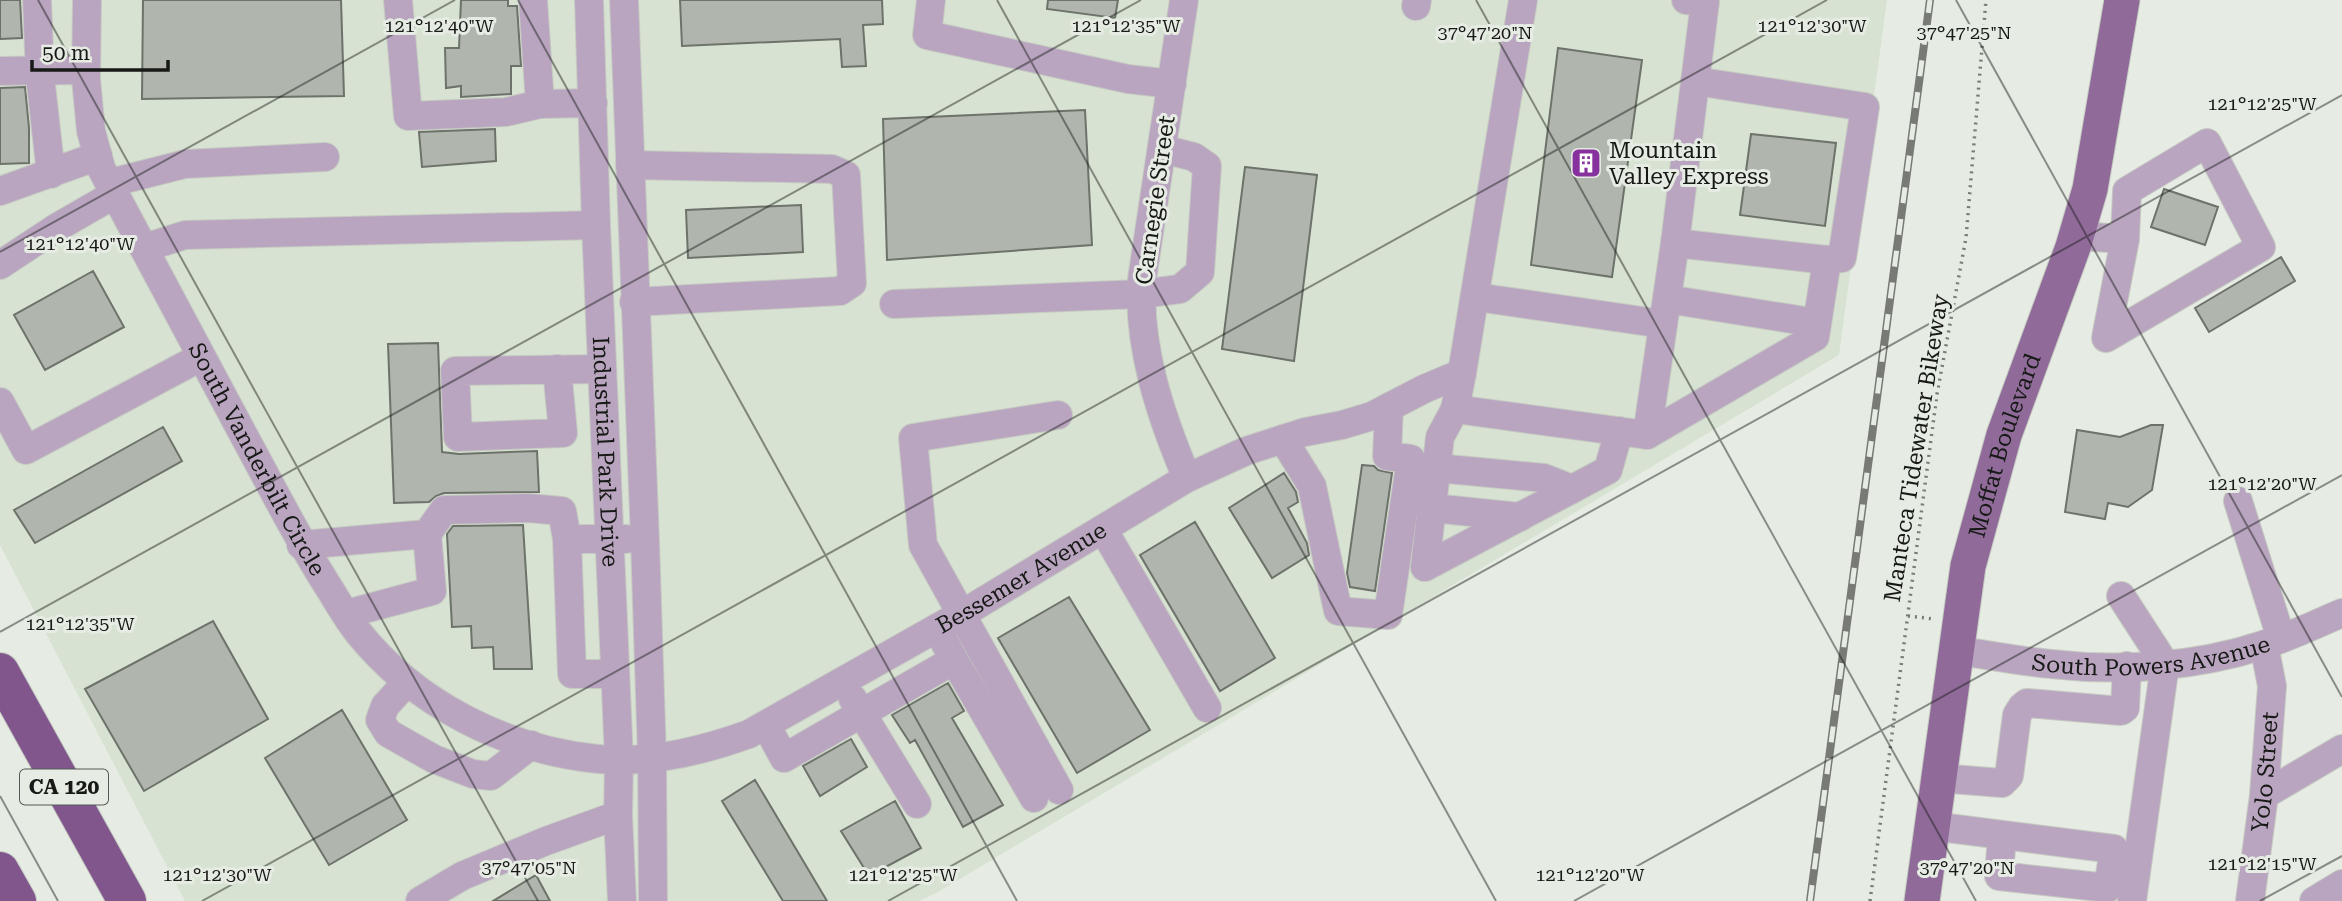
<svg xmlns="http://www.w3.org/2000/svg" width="2342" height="901" viewBox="0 0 2342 901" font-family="'Roboto Serif',serif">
	<rect width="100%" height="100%" fill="#e6ece3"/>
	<path fill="#d7e2d2" d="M 0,0 L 1887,0 L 1839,355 L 938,892 L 919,901 L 185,901 L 0,545 Z"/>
	<path fill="#b0b6ad" stroke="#6d726a" stroke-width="2" d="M 0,0 L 20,0 L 22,38 L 0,39 Z
		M 143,0 L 341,0 L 344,96 L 142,99 Z
		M 461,0 L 508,0 L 508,6 L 517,6 L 521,66 L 511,66 L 511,94 L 461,97 L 461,86 L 446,88 L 445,48 L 459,48 Z
		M 680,0 L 882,0 L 883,24 L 863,25 L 866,66 L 842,67 L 840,39 L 682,46 Z
		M 1048,0 L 1118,0 L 1115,18 L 1047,9 Z
		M 1558,48 L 1642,60 L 1612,277 L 1531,265 Z
		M 25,87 L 29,128 L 29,163 L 0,164 L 0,88 Z
		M 1085,110 L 1092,245 L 887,260 L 883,119 Z
		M 495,129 L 496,161 L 422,167 L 419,132 Z
		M 1751,134 L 1836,143 L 1825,226 L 1740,215 Z
		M 1245,167 L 1317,175 L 1294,361 L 1222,349 Z
		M 2164,189 L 2218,207 L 2205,245 L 2151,227 Z
		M 801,205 L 803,252 L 688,258 L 686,210 Z
		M 2281,257 L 2295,281 L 2209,332 L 2195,308 Z
		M 93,271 L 124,327 L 45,370 L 14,315 Z
		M 438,343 L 442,452 L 459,454 L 537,451 L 539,492 L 444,493 L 436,496 L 429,502 L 394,503 L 388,344 Z
		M 2151,425 L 2163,425 L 2152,490 L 2128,507 L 2108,503 L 2105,519 L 2065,512 L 2077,430 L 2120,437 Z
		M 163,427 L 182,461 L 35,543 L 14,510 Z
		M 1362,465 L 1374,466 L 1378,470 L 1392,473 L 1375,591 L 1350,587 L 1347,573 Z
		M 1284,473 L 1296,492 L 1298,502 L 1288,508 L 1307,543 L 1309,555 L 1272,578 L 1229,508 Z
		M 1195,522 L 1275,658 L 1220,691 L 1140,555 Z
		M 523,525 L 532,669 L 494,669 L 493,647 L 472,648 L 471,626 L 452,627 L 447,534 L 453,526 Z
		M 1069,597 L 1150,730 L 1077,773 L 998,638 Z
		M 213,621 L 268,719 L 144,791 L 85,689 Z
		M 948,683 L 964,711 L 952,718 L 1003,805 L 963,827 L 915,740 L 910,743 L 892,715 Z
		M 342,710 L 407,820 L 329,865 L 265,758 Z
		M 851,739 L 867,767 L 820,796 L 803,766 Z
		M 755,780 L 827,901 L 783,901 L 722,801 Z
		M 895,801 L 921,848 L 869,876 L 841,831 Z
		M 536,875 L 550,901 L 493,901 Z"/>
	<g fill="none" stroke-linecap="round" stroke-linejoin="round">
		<g stroke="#c5cac2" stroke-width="30">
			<g id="minor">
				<path d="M 37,0 L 40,76 L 51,174"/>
				<path id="s1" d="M 87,0 L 86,79 L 91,131 L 101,168 C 149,257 195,345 243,434 C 272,487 298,540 331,591 C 339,604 347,618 357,631 C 415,704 506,750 598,759 C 648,764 702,751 749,734 L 967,611 L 1187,478 L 1246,451 L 1305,432 L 1342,425 L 1372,416 L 1424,389 L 1462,373 L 1523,0"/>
				<path d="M 398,0 L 408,116 L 506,112 L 540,104 L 533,0"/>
				<path id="s2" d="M 589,0 L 596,225 L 619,760 L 618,815 L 622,901"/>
				<path d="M 624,0 L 645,541 L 652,757 L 653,901"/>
				<path d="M 931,0 L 927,35 L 1128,79 L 1172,84"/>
				<path d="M 1184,0 L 1142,279 C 1137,346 1161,417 1187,478"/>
				<path d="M 1416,6 L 1417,0"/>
				<path d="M 0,71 L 86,70"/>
				<path d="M 540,104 L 593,103"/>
				<path d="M 630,165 L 832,169 L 846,175 L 852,283 L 840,291 L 634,302"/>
				<path d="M 110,183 L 185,164 L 325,157"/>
				<path d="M 0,191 L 98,156"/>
				<path d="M 2077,236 L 2125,239 L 2106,338 L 2261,247 L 2207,143 L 2127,191 L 2125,239"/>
				<path d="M 1675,243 L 1827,260 L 1842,258 L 1865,107 L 1695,81"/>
				<path d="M 144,248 L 185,235 L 596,225"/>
				<path d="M 0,265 L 56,228 L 115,194"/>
				<path d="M 1476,297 L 1663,324"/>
				<path d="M 1667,299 L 1817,323"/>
				<path d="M 894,304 L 1141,294 L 1180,289 L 1200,272 L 1207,166 L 1194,157 L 1163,149"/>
				<path d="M 557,369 L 563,433 L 458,437 L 455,371 L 602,369"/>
				<path d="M 1462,373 L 1455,409 L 1647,435 L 1815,337 L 1827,260"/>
				<path d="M 0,402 L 26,450 L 201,357"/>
				<path d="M 1058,415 L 913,438 L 923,545 L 1059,790"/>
				<path d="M 1647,435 L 1675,243 L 1705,2 L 1686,0"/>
				<path d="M 1283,439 L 1312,486 L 1338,611 L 1388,615 L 1411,459 L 1387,456 L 1389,407"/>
				<path d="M 1437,468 L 1544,478 L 1572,489"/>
				<path d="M 2238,501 L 2281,638"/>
				<path d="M 1432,508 L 1520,517"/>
				<path d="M 1103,529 L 1207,708"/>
				<path d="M 567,539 L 572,674 L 615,674"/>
				<path d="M 301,545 L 427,534 L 444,510 L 528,508 L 562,511 L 567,539 L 626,539"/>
				<path d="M 1425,567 L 1608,470 L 1619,431"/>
				<path d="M 1425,567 L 1440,437 L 1455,409"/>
				<path d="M 2121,596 L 2165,664 L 2132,901"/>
				<path d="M 346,614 L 432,591 L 427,534"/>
				<path id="s3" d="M 1955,650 C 1987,655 2019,661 2051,664 C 2120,672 2196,667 2263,645 C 2290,637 2316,624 2342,613"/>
				<path d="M 954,660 L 1034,798"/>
				<path d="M 407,682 L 385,706 L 380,720 L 388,733 L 434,759 L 473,774 L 491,776 L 531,745"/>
				<path d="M 853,699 L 917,804"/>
				<path d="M 766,725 L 784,758 L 954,660 L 937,628"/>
				<path d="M 1939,778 L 2002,783 L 2009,776 L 2017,715 L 2022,707 L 2027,703 L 2121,711 L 2125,708 L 2127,666"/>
				<path d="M 2264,795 L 2342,749"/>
				<path d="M 1932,826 L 2114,849 L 2108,888 L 1999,876 L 2002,835"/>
				<path d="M 420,901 L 462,876 L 546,841 L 618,815"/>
				<path id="s4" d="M 2250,901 L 2264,795 L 2272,686 L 2264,645"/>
				<path d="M 2314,901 L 2342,884"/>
			</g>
		</g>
		<g stroke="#c5cac2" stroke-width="37">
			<g id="major">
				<path id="s5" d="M 1922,901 L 1968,566 L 2004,435 L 2073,247 L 2090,189 L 2122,0"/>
			</g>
		</g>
		<g stroke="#c5cac2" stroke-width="40">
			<path id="highway" d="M 0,672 L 127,901
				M 0,871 L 17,901"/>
		</g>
		<path stroke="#787c76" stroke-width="3.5" stroke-dasharray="2 5" stroke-linecap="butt" d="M 1908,616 L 1934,619
			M 1870,901 L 1937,394 L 1966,238 L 1986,0"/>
		<use href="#minor" stroke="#baa5c0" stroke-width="28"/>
		<use href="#major" stroke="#906b9a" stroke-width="35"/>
		<use href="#highway" stroke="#80568d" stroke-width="38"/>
		<g stroke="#777a75" stroke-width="8">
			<path id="rail" d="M 1810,901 L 1930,0"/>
		</g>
		<use href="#rail" stroke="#e6ece3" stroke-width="5" stroke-dasharray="16" stroke-linecap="butt"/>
	</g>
	<path fill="none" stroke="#171916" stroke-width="2" stroke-opacity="0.45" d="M 38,0 L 538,901M 518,0 L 1017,901M 997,0 L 1496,901M 1476,0 L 1976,901M 1956,0 L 2342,697M 0,252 L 455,0M 0,632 L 1141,0M 0,796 L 58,901M 202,901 L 1827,0M 888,901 L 2342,95M 1574,901 L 2342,475M 2260,901 L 2342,856"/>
	<defs>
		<g id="building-square" transform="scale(1.575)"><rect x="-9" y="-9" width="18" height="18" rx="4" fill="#87319f" stroke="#e6ece3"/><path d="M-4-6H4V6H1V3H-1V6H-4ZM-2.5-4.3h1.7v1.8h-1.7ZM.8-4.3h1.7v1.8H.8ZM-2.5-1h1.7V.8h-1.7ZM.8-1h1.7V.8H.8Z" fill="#fff"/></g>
	</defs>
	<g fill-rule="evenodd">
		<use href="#building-square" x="1586" y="163"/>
	</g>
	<g text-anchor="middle" stroke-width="6" stroke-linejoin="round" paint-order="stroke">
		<rect fill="#e6ece3" stroke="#555854" stroke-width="2" x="20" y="769.5" width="88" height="35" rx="5"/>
		<g font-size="21" font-weight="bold" fill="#171916">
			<text x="64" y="794">CA 120</text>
		</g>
		<g font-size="23" fill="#171916" stroke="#e6ece3" text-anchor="start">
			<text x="1609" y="158">Mountain<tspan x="1609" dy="26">Valley Express</tspan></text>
		</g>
		<g font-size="23" fill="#171916" stroke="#e6ece3">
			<text transform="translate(1155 200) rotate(-82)" y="8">Carnegie Street</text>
			<text dy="8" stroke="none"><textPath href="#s5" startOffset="464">Moffat Boulevard</textPath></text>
			<text transform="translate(1916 448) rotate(-81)" y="8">Manteca Tidewater Bikeway</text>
			<text dy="8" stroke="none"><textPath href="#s2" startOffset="452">Industrial Park Drive</textPath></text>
			<text dy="8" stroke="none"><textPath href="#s1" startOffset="500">South Vanderbilt Circle</textPath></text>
			<text dy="8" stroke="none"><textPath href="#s1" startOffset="1447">Bessemer Avenue</textPath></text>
			<text dy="8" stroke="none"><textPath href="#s3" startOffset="198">South Powers Avenue</textPath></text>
			<text dy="8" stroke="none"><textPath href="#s4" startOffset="130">Yolo Street</textPath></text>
		</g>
	</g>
	<g font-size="18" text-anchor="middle" fill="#171916" stroke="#e6ece3" stroke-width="6" stroke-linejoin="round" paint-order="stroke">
		<text x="439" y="32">121°12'40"W</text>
		<text x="1126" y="32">121°12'35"W</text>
		<text x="1812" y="32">121°12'30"W</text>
		<text x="1485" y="39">37°47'20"N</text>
		<text x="1964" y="39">37°47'25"N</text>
		<text x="2262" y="110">121°12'25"W</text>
		<text x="80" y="250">121°12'40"W</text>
		<text x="2262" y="490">121°12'20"W</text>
		<text x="80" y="630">121°12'35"W</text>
		<text x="2262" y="870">121°12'15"W</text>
		<text x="529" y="874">37°47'05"N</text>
		<text x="1967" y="874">37°47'20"N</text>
		<text x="217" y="881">121°12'30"W</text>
		<text x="903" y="881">121°12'25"W</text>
		<text x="1590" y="881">121°12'20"W</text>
	</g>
	<path d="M32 60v10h136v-10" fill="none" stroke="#171916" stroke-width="3.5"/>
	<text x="42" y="60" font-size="21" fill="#171916" stroke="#e6ece3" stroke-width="5" paint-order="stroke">50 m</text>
</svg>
